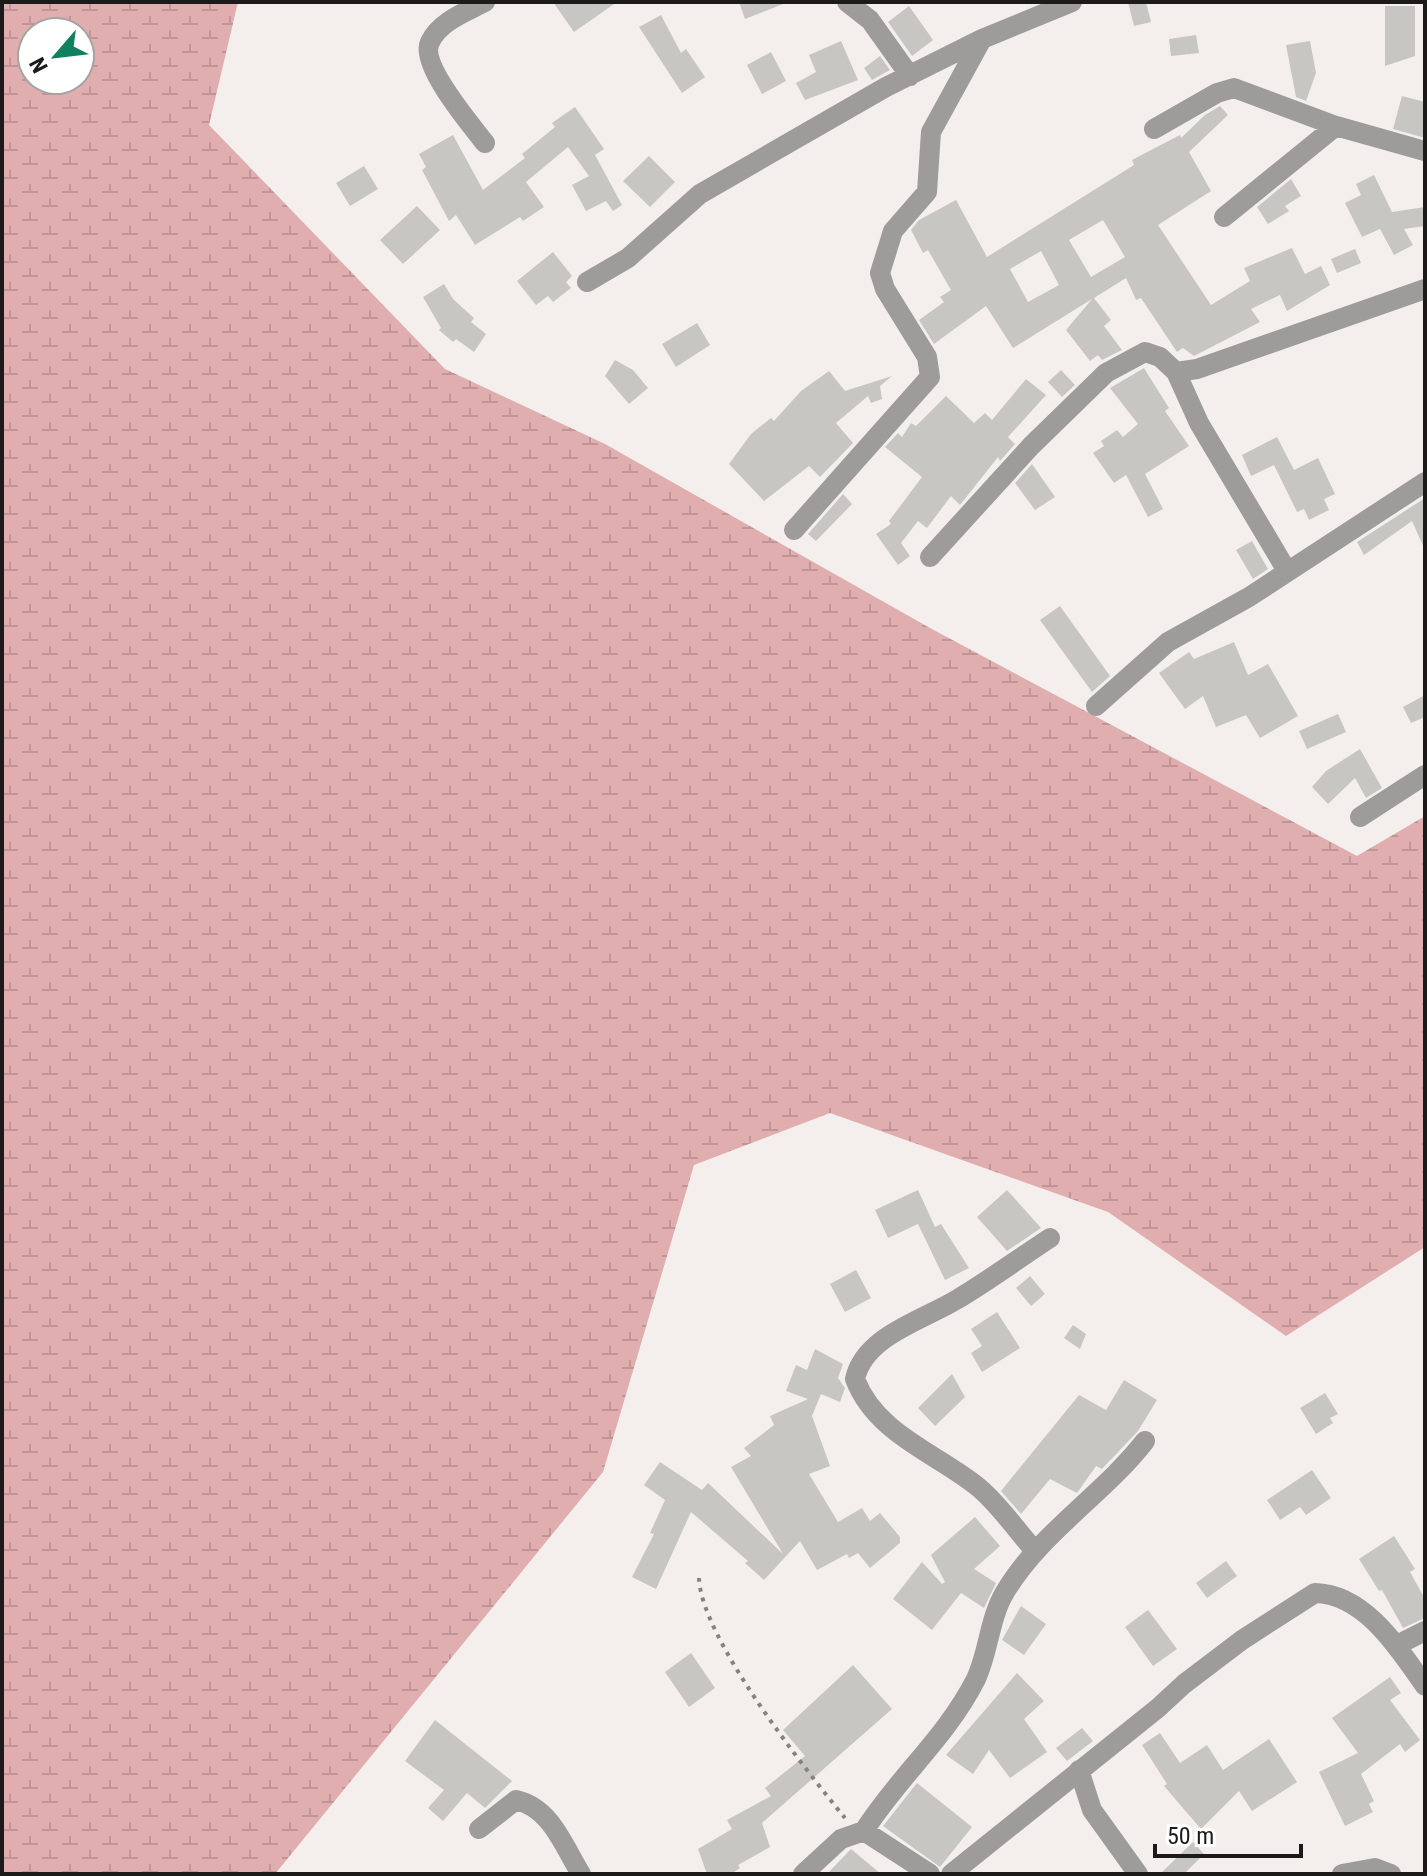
<svg xmlns="http://www.w3.org/2000/svg" width="1427" height="1876" viewBox="0 0 1427 1876" font-family="'Roboto Condensed',sans-serif">
	<defs>
		<pattern id="wetland-marsh" width="20" height="14" patternUnits="userSpaceOnUse" patternTransform="scale(2)"><rect width="20" height="14" fill="#e1aeb0"/><path d="M1 5h8M5 5V1M11 12h8M15 12V8" fill="none" stroke="#c19597"/></pattern>
	</defs>
	<rect width="100%" height="100%" fill="#f4efec"/>
	<path fill="url(#wetland-marsh)" fill-rule="evenodd" d="M 2,2 L 238,2 L 209,125 L 445,369 L 605,444 L 930,628 L 1357,856 L 1425,816 L 1425,1247 L 1286,1336 L 1108,1212 L 830,1113 L 694,1165 L 603,1472 L 275,1874 L 2,1874 ZM 32,32 L 80,32 L 80,80 L 32,80 Z"/>
	<path fill="#c8c6c2" fill-rule="evenodd" d="M 553,2 L 617,2 L 574,32 Z
		M 739,2 L 786,2 L 786,3 L 745,19 Z
		M 1128,2 L 1146,2 L 1151,22 L 1134,26 Z
		M 909,6 L 933,40 L 912,56 L 888,22 Z
		M 1385,6 L 1415,6 L 1415,56 L 1385,66 Z
		M 661,15 L 681,53 L 686,49 L 705,77 L 682,93 L 639,27 Z
		M 1196,35 L 1199,53 L 1171,56 L 1169,39 Z
		M 841,41 L 858,80 L 805,100 L 796,83 L 816,72 L 809,55 Z
		M 1310,41 L 1316,73 L 1306,101 L 1296,97 L 1286,45 Z
		M 771,52 L 786,81 L 762,94 L 747,65 Z
		M 880,56 L 890,70 L 872,80 L 864,68 Z
		M 1402,96 L 1425,102 L 1425,138 L 1393,129 Z
		M 1220,106 L 1228,115 L 1189,152 L 1211,191 L 1158,225 L 1211,305 L 1250,281 L 1244,268 L 1292,248 L 1305,274 L 1321,266 L 1330,285 L 1287,311 L 1280,295 L 1251,309 L 1260,322 L 1194,356 L 1183,348 L 1177,352 L 1141,298 L 1136,300 L 1126,278 L 1094,298 L 1111,320 L 1104,326 L 1122,350 L 1102,360 L 1098,355 L 1090,361 L 1066,330 L 1092,299 L 1013,348 L 986,306 L 934,344 L 919,320 L 944,302 L 940,297 L 951,290 L 928,250 L 923,253 L 911,230 L 919,220 L 956,200 L 987,257 L 1134,165 L 1132,160 L 1180,135 L 1181,138 L 1205,115 ZM 1103,220 L 1125,257 L 1091,277 L 1069,240 ZM 1041,251 L 1059,285 L 1028,302 L 1010,269 Z
		M 575,107 L 604,149 L 595,155 L 622,205 L 613,211 L 606,201 L 586,211 L 572,185 L 589,176 L 568,147 L 526,182 L 544,207 L 523,221 L 520,217 L 475,245 L 456,215 L 449,221 L 422,170 L 426,167 L 419,154 L 453,135 L 483,190 L 525,158 L 522,154 L 555,127 L 552,123 Z
		M 649,156 L 675,182 L 650,207 L 623,181 Z
		M 364,166 L 378,189 L 350,206 L 336,183 Z
		M 1374,175 L 1392,212 L 1425,207 L 1425,226 L 1404,229 L 1413,245 L 1394,255 L 1380,229 L 1362,237 L 1345,203 L 1361,195 L 1356,184 Z
		M 1291,179 L 1301,196 L 1285,206 L 1289,211 L 1268,224 L 1257,207 Z
		M 417,206 L 440,230 L 403,264 L 380,240 Z
		M 1355,249 L 1361,263 L 1337,273 L 1331,259 Z
		M 553,252 L 572,276 L 566,282 L 571,288 L 553,302 L 548,296 L 536,305 L 517,281 Z
		M 444,284 L 453,299 L 474,318 L 471,322 L 486,334 L 474,352 L 456,339 L 453,342 L 439,330 L 441,328 L 423,297 Z
		M 697,323 L 710,345 L 676,367 L 662,344 Z
		M 615,360 L 633,370 L 648,388 L 629,404 L 605,376 Z
		M 1144,368 L 1169,408 L 1165,411 L 1189,446 L 1145,474 L 1163,509 L 1148,517 L 1126,475 L 1114,483 L 1093,453 L 1104,446 L 1101,441 L 1117,430 L 1123,437 L 1138,424 L 1110,388 Z
		M 1061,370 L 1075,385 L 1062,397 L 1048,382 Z
		M 829,371 L 845,391 L 892,376 L 880,386 L 882,399 L 871,403 L 868,396 L 836,423 L 853,443 L 820,477 L 809,466 L 764,501 L 729,464 L 751,434 L 771,418 L 774,421 L 801,391 Z
		M 1026,379 L 1046,395 L 1008,437 L 1015,444 L 1000,461 L 998,457 L 960,505 L 951,496 L 927,528 L 918,521 L 901,543 L 910,556 L 898,565 L 876,534 L 891,524 L 889,521 L 922,477 L 885,447 L 898,433 L 902,437 L 911,423 L 916,426 L 946,396 L 974,423 L 985,413 L 992,420 Z
		M 1277,437 L 1294,470 L 1318,458 L 1335,494 L 1324,499 L 1329,510 L 1309,520 L 1304,509 L 1297,512 L 1274,465 L 1251,476 L 1242,455 Z
		M 1032,464 L 1055,497 L 1035,510 L 1015,483 Z
		M 843,494 L 852,504 L 816,541 L 808,534 Z
		M 1425,498 L 1425,550 L 1412,521 L 1364,555 L 1357,542 Z
		M 1252,541 L 1268,569 L 1253,579 L 1236,550 Z
		M 1060,606 L 1110,676 L 1092,692 L 1040,620 Z
		M 1234,642 L 1248,675 L 1268,664 L 1298,716 L 1260,738 L 1246,715 L 1216,727 L 1203,696 L 1185,709 L 1159,673 L 1189,652 L 1194,659 Z
		M 1425,695 L 1425,717 L 1411,723 L 1403,707 Z
		M 1338,714 L 1346,732 L 1307,749 L 1299,731 Z
		M 1360,749 L 1382,788 L 1366,798 L 1355,778 L 1328,804 L 1312,787 L 1326,771 Z
		M 918,1190 L 935,1227 L 941,1224 L 969,1268 L 945,1280 L 918,1224 L 888,1238 L 875,1210 Z
		M 1007,1190 L 1041,1228 L 1007,1251 L 977,1217 Z
		M 856,1270 L 871,1298 L 845,1312 L 830,1284 Z
		M 1030,1276 L 1045,1294 L 1031,1306 L 1016,1288 Z
		M 997,1312 L 1020,1348 L 982,1372 L 971,1353 L 982,1346 L 971,1329 Z
		M 1073,1325 L 1086,1334 L 1080,1349 L 1064,1338 Z
		M 815,1349 L 843,1364 L 838,1378 L 845,1388 L 840,1402 L 821,1394 L 812,1416 L 830,1466 L 809,1474 L 838,1522 L 862,1508 L 870,1521 L 880,1513 L 900,1537 L 900,1543 L 870,1568 L 858,1553 L 849,1558 L 847,1554 L 817,1570 L 800,1541 L 764,1580 L 745,1563 L 748,1561 L 691,1512 L 656,1589 L 632,1577 L 654,1534 L 650,1533 L 665,1500 L 644,1485 L 660,1462 L 702,1490 L 708,1483 L 783,1554 L 731,1467 L 751,1456 L 744,1448 L 774,1425 L 770,1416 L 808,1399 L 786,1391 L 796,1365 L 807,1370 Z
		M 952,1374 L 965,1397 L 935,1426 L 918,1408 Z
		M 1124,1380 L 1157,1400 L 1138,1431 L 1102,1469 L 1096,1466 L 1077,1493 L 1050,1479 L 1021,1514 L 1001,1491 L 1079,1395 L 1106,1410 Z
		M 1325,1393 L 1338,1414 L 1330,1418 L 1333,1423 L 1316,1434 L 1300,1408 Z
		M 1312,1470 L 1331,1498 L 1306,1515 L 1300,1507 L 1280,1520 L 1267,1500 Z
		M 975,1517 L 1000,1546 L 974,1569 L 996,1583 L 984,1608 L 961,1593 L 932,1630 L 893,1599 L 922,1562 L 942,1584 L 945,1582 L 931,1555 Z
		M 1394,1536 L 1415,1569 L 1410,1572 L 1425,1599 L 1425,1618 L 1403,1628 L 1382,1590 L 1379,1591 L 1359,1559 Z
		M 1226,1561 L 1237,1576 L 1207,1598 L 1196,1583 Z
		M 1021,1606 L 1046,1624 L 1024,1655 L 1002,1640 Z
		M 1148,1610 L 1177,1649 L 1153,1666 L 1125,1627 Z
		M 691,1653 L 715,1688 L 689,1707 L 665,1672 Z
		M 853,1665 L 892,1709 L 762,1823 L 770,1847 L 738,1865 L 740,1868 L 731,1874 L 707,1874 L 698,1849 L 732,1829 L 727,1820 L 771,1796 L 765,1788 L 805,1756 L 783,1730 Z
		M 1017,1673 L 1044,1701 L 1024,1719 L 1047,1752 L 1010,1778 L 989,1750 L 973,1774 L 946,1755 Z
		M 1390,1677 L 1401,1693 L 1390,1700 L 1420,1740 L 1405,1752 L 1400,1744 L 1361,1774 L 1374,1801 L 1369,1804 L 1373,1812 L 1345,1826 L 1319,1772 L 1358,1753 L 1332,1718 Z
		M 435,1720 L 512,1781 L 485,1808 L 467,1793 L 443,1821 L 428,1808 L 444,1790 L 405,1761 Z
		M 1082,1728 L 1093,1741 L 1067,1761 L 1056,1748 Z
		M 1160,1733 L 1180,1763 L 1207,1745 L 1223,1770 L 1269,1739 L 1297,1782 L 1252,1811 L 1239,1791 L 1201,1829 L 1164,1786 L 1167,1784 L 1142,1745 Z
		M 917,1783 L 972,1827 L 940,1867 L 883,1826 Z
		M 1193,1842 L 1204,1854 L 1184,1874 L 1160,1874 Z
		M 851,1849 L 881,1874 L 827,1874 Z"/>
	<g fill="none" stroke-linecap="round" stroke-linejoin="round">
		<path stroke="#858280" stroke-width="4" stroke-dasharray="4 6" stroke-linecap="butt" d="M 699,1578 C 701,1638 805,1769 845,1818"/>
		<path stroke="#9e9b9b" stroke-width="20" d="M 847,2 L 870,20 L 910,76
			M 1154,129 L 1217,93 L 1234,88 L 1336,126 L 1425,151
			M 485,143 C 471,125 419,64 430,42 C 440,21 466,12 485,2
			M 1224,217 L 1336,126
			M 587,282 L 628,258 L 700,194 L 886,87 L 982,39 L 1072,2
			M 1176,372 L 1197,369 L 1425,289
			M 794,530 L 930,377 L 927,357 L 885,289 L 880,273 L 893,231 L 927,192 L 931,132 L 982,39
			M 930,557 L 1031,446 L 1106,373 L 1145,352 L 1160,357 L 1176,372 L 1199,423 L 1287,571
			M 1096,706 L 1168,642 L 1249,597 L 1425,482
			M 1360,817 L 1425,775
			M 1035,1551 C 1017,1531 999,1504 978,1487 C 936,1453 876,1434 855,1379 C 864,1336 923,1320 956,1300 C 988,1281 1018,1259 1050,1238
			M 1397,1645 L 1425,1631
			M 1079,1770 L 1092,1810 L 1138,1874
			M 479,1829 L 516,1800 C 551,1808 563,1845 581,1874
			M 864,1831 C 899,1776 946,1738 976,1679 C 989,1651 989,1619 1005,1592 C 1040,1533 1103,1495 1145,1441
			M 803,1874 L 841,1839 L 864,1831 L 930,1874
			M 951,1874 L 1158,1708 L 1184,1684 L 1242,1640 L 1315,1593 C 1365,1594 1399,1649 1425,1686
			M 1342,1874 L 1375,1868 L 1391,1874"/>
	</g>
	<rect width="1427" height="1876" fill="none" stroke="#1d1b1a" stroke-width="8"/>
	<g transform="translate(56 56) rotate(242)"><circle r="38" fill="#ffffff" stroke="#a5a4a3" stroke-width="2"/>
	<path d="M0-6L14 30L0 20L-14 30Z" fill="#10815e"/>
	<text y="-12" font-size="22" font-weight="bold" text-anchor="middle" fill="#1d1b1a">N</text>
	</g>
	<path d="M1155 1844v12h146v-12" fill="none" stroke="#1d1b1a" stroke-width="4"/>
	<text x="1167" y="1844" font-size="24" fill="#1d1b1a" stroke="#ffffff" stroke-width="6" paint-order="stroke">50 m</text>
</svg>
